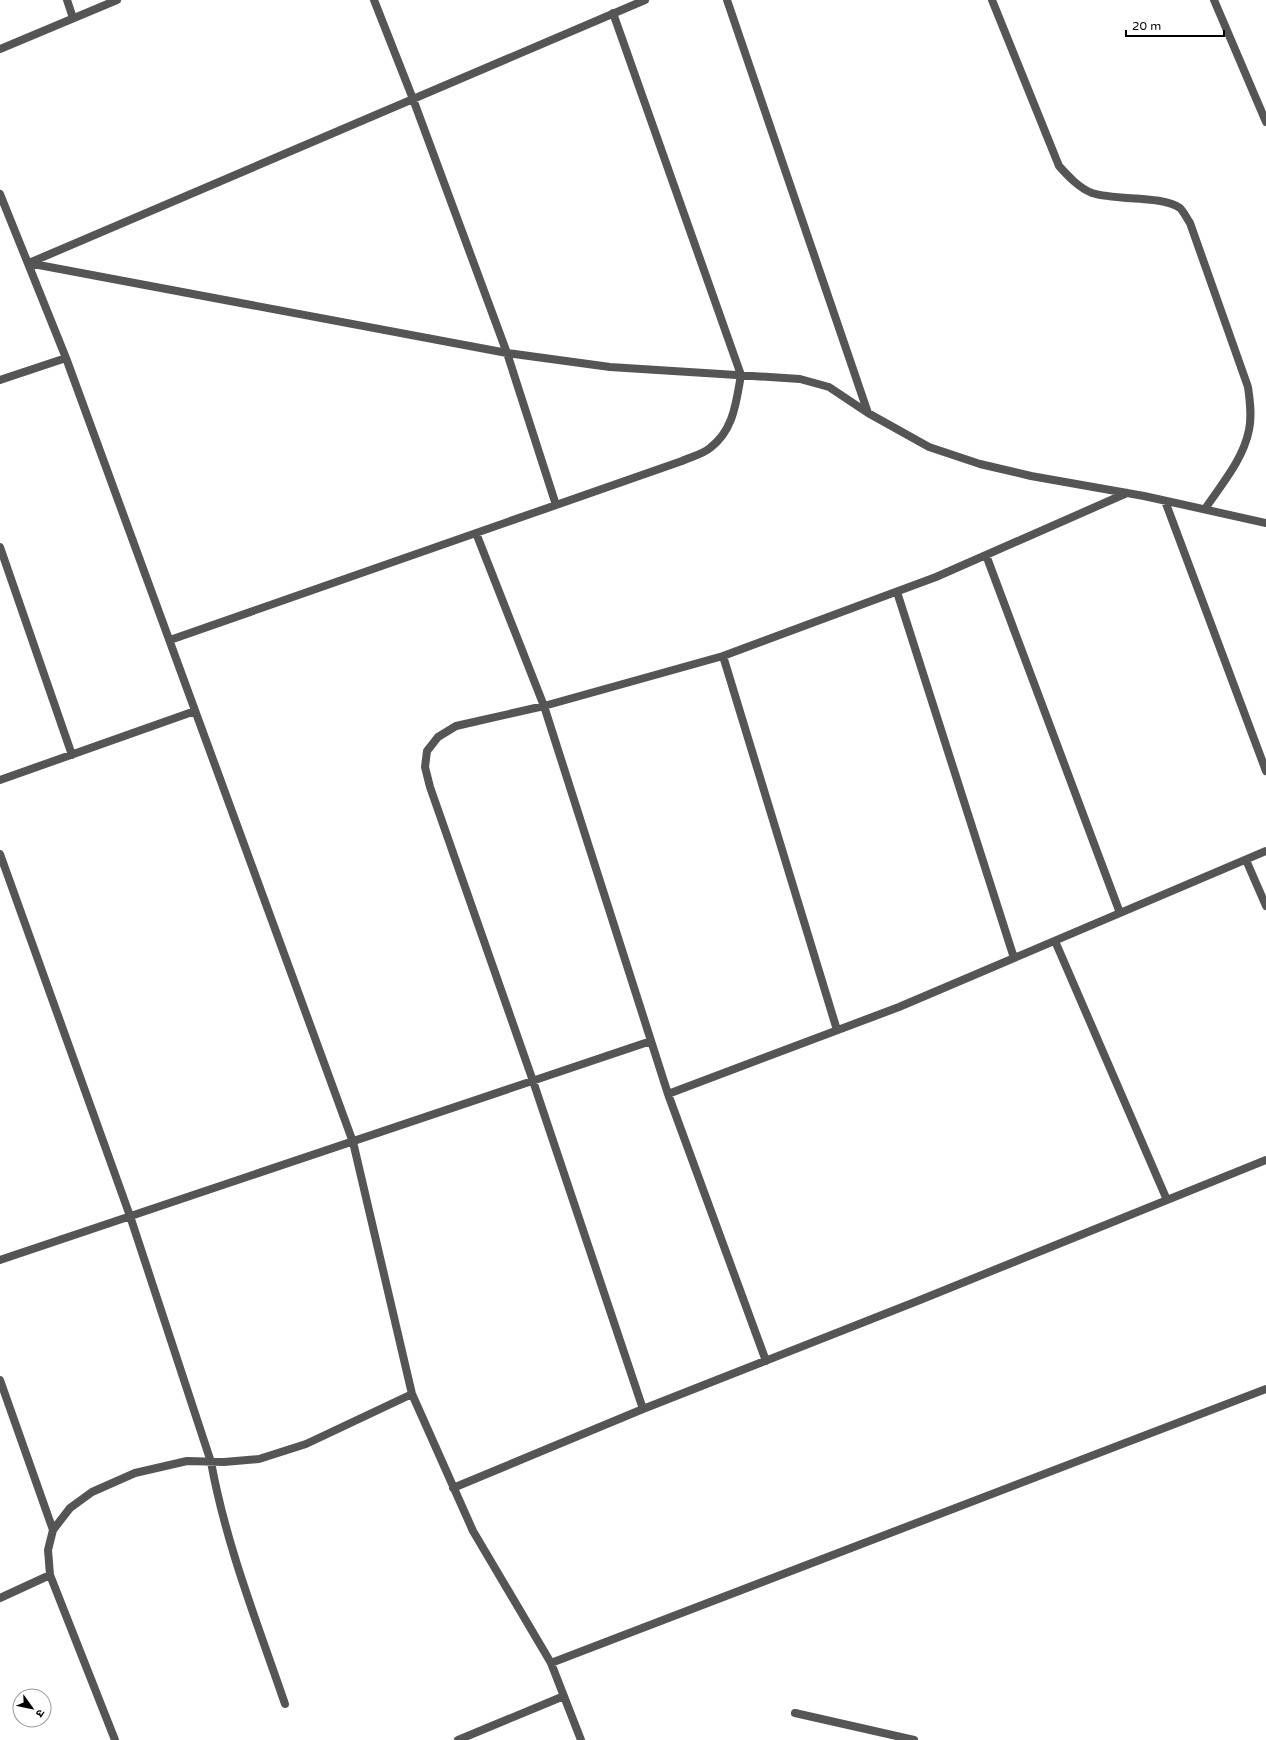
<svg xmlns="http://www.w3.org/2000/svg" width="1266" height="1740" viewBox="0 0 1266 1740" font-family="'Varela Round','Noto Sans Devanagari',sans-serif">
	<rect width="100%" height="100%" fill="#fff"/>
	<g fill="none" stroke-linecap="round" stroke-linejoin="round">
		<path stroke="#555" stroke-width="8" d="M 67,0 L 73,18
			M 374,0 L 413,99 L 507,353 L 556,505
			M 727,0 L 868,413
			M 992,0 L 1059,166 C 1068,176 1079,188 1092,193 C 1116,201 1162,195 1180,208 C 1184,212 1187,219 1190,223 L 1248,387 C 1250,401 1252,416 1249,430 C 1243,460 1221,485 1205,509
			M 1214,0 L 1266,122
			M 0,49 L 117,0
			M 0,194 L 66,358 L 353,1142 L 412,1394 L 473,1531 L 551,1663 L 581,1740
			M 28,263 L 507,353 L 610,367 L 800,379 L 829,387 L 868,413 L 929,447 L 980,464 L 1031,476 L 1144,496 L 1266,523
			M 29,263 L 645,0
			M 0,380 L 66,358
			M 1165,501 L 1266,771
			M 476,533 L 544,706 L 668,1094 L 766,1361
			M 0,547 L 72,755
			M 986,555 L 1120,913
			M 897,592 L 1014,958
			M 170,640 L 682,461 C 691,457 703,454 710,448 C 734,430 736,402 741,375 L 613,13
			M 723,656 L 837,1030
			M 0,780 L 195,711
			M 0,854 L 130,1216 L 211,1462 C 226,1545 258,1625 285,1704
			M 1246,860 L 1266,906
			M 1055,941 L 1167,1200
			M 668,1094 L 899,1007 L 1266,851
			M 0,1260 L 651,1041
			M 0,1380 L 53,1530
			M 643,1409 L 533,1081 L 430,787 L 425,767 L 427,751 L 438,737 L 456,726 L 544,706 L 723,656 L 936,577 L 1127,493
			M 453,1488 L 643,1409 L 920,1300 L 1266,1160
			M 0,1598 L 50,1575
			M 551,1663 L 1266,1389
			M 795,1713 L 914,1740
			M 115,1740 L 50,1575 L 48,1550 L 53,1530 L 70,1508 L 92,1492 L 135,1473 L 187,1461 L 224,1462 L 259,1459 L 306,1444 L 412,1394
			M 458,1740 L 564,1696"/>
	</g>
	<g transform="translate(32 1708) rotate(123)"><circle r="19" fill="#ffffff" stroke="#999999"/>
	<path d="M0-3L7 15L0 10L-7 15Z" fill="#000000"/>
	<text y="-6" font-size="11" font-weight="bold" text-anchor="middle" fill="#000000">उ</text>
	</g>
	<path d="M1126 30v6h98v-6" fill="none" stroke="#000000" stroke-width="2"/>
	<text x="1132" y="30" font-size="12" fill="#000000" stroke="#ffffff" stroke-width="3" paint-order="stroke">20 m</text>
</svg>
